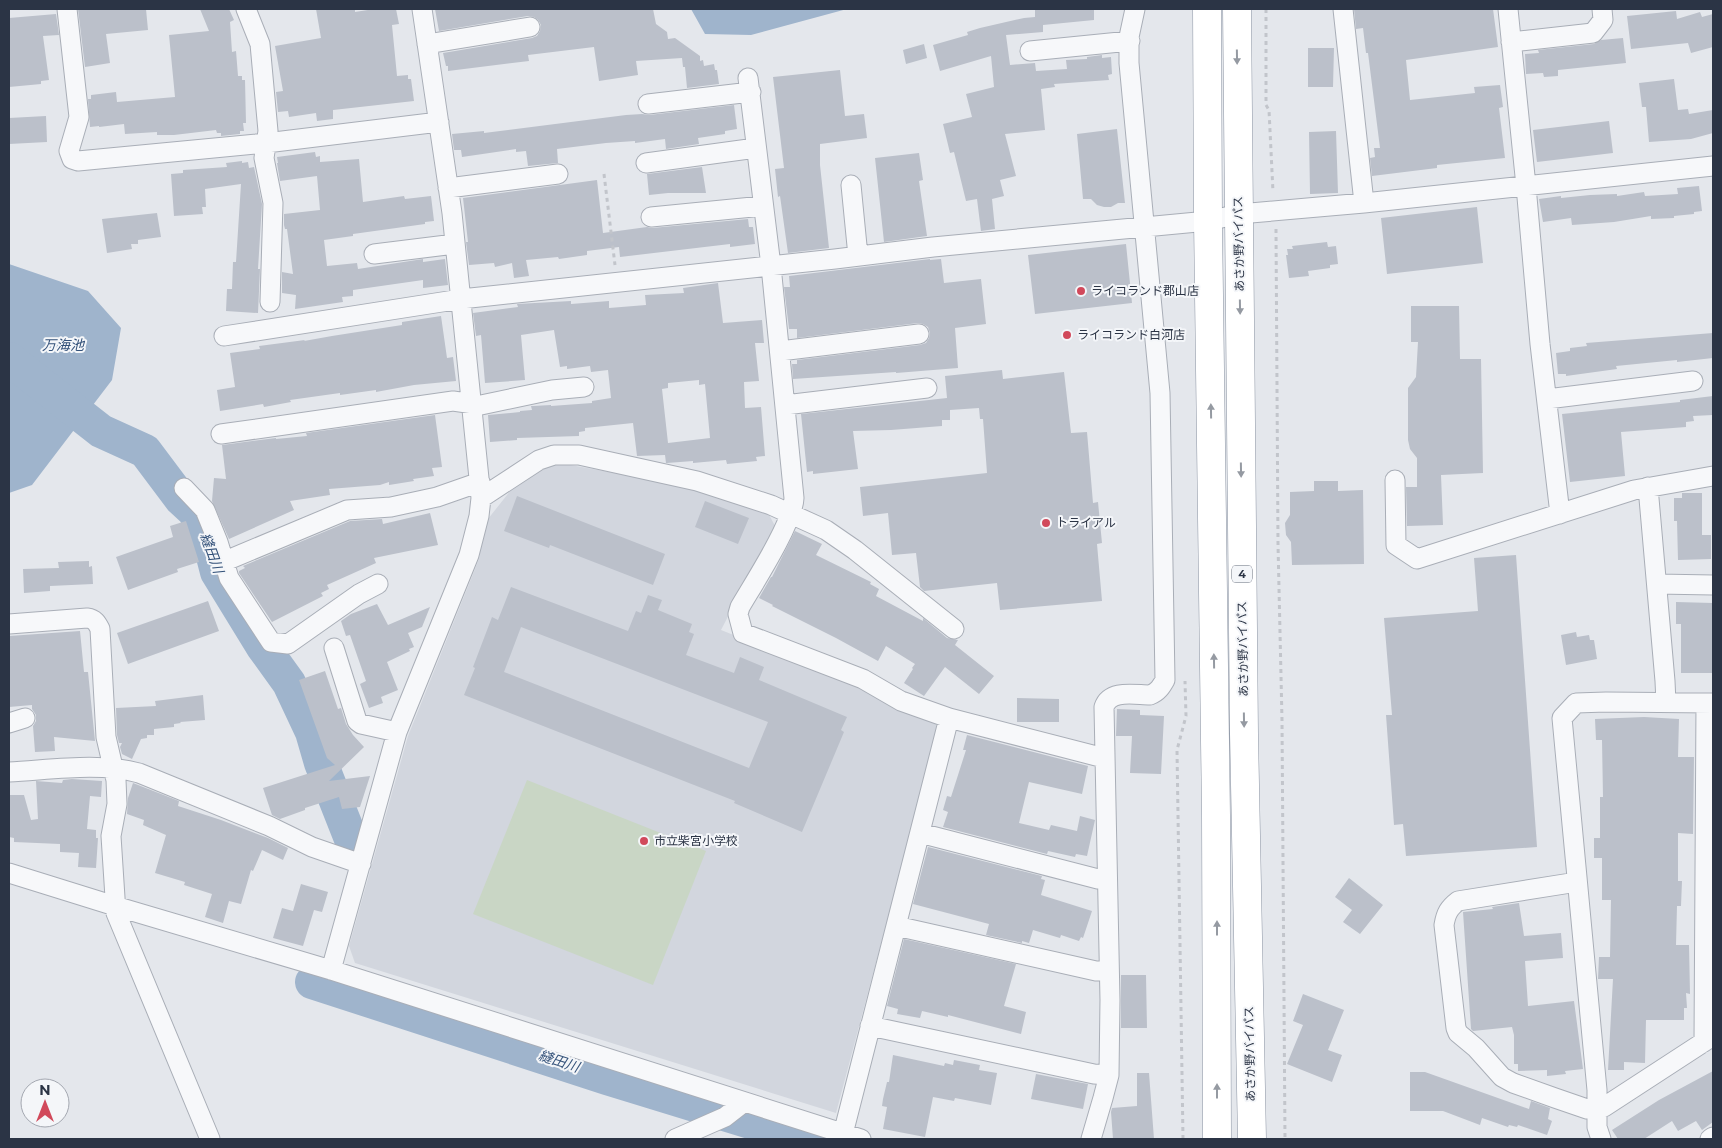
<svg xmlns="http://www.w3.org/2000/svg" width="1722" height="1148" viewBox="0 0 1722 1148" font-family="Montserrat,'Noto Sans JP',sans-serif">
	<rect width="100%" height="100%" fill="#e4e7ec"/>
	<path fill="#d2d6de" d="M 565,464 L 698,488 L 766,509 L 775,526 L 721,630 L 864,687 L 889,705 L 933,719 L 938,729 L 836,1113 L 355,963 L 349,946 L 408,736 L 479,559 L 484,524 L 511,490 L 523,478 L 553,465 Z"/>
	<path fill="#c9d6c5" d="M 527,780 L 706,851 L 653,985 L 473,914 Z"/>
	<path fill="#9fb4cc" d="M 691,9 L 847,9 L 751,35 L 705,34 Z
		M 9,264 L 88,291 L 121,328 L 112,380 L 32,485 L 9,493 Z"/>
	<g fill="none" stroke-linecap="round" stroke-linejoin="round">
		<path stroke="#9fb4cc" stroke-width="34" d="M 9,359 L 101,431 L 145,451 L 181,499 L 194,511 L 208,537 L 217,572 L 263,647 L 289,683 L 312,732 L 321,763 L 351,839
			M 312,982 L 607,1078 L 806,1139"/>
	</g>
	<path fill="#bbc0ca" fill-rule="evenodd" d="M 78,9 L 146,9 L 148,30 L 106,34 L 110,63 L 85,67 Z
		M 200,9 L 229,9 L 234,20 L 230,22 L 232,52 L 236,51 L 238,76 L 242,76 L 242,80 L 245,80 L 246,123 L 243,123 L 244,131 L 240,131 L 240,134 L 221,136 L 221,133 L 217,133 L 216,130 L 174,135 L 157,135 L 157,132 L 125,134 L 124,124 L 99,127 L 99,126 L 90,127 L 88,99 L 91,99 L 91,95 L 116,92 L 117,102 L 175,97 L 169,35 L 209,31 Z
		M 316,9 L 355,9 L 355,12 L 374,9 L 396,9 L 399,24 L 392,25 L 397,76 L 408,75 L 408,79 L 411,79 L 414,101 L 333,110 L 333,119 L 317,121 L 316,113 L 289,117 L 288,111 L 278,112 L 276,92 L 283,91 L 275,46 L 321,38 Z
		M 435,9 L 653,9 L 656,24 L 667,32 L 668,39 L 675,38 L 700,56 L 700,61 L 703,60 L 704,66 L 714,64 L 715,70 L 717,70 L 719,84 L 687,88 L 685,67 L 683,67 L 682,58 L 636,61 L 638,75 L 599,81 L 594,47 L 528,55 L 529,61 L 448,71 L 448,66 L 446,66 L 443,53 L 532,38 L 537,36 L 540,31 L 541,25 L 538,20 L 534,17 L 528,16 L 439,31 Z
		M 1035,9 L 1094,9 L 1094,20 L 1043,25 L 1043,32 L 1006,35 L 1010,65 L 1035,63 L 1036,71 L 1067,69 L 1066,60 L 1087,59 L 1087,57 L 1102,55 L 1102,58 L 1111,57 L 1112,74 L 1108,75 L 1109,80 L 1054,84 L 1055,87 L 1041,89 L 1045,130 L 1005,134 L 1016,176 L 1000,180 L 1004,196 L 992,199 L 995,229 L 981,231 L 977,199 L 966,201 L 954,152 L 950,153 L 943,124 L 972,117 L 966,94 L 994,87 L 991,56 L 940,71 L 933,45 L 968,35 L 967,32 L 980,28 L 1024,18 L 1035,17 Z
		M 1354,9 L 1493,9 L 1498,47 L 1406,60 L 1410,100 L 1475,93 L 1474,87 L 1500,85 L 1503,107 L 1499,108 L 1505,158 L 1437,165 L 1437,168 L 1372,176 L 1370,158 L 1375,157 L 1374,148 L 1380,148 L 1368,53 L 1366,53 L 1363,28 L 1356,29 Z
		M 1676,11 L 1677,19 L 1700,12 L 1702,17 L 1713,14 L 1713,47 L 1691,53 L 1688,43 L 1631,49 L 1627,16 Z
		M 56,14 L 59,35 L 43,36 L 49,80 L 41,81 L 41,84 L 9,87 L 9,18 Z
		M 1623,38 L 1626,63 L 1558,70 L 1558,76 L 1544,77 L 1543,73 L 1526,74 L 1525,54 L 1539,53 L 1538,50 L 1594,44 L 1601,40 Z
		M 924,44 L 927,58 L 906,64 L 903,50 Z
		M 1308,48 L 1334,48 L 1333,87 L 1308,87 Z
		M 840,70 L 845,116 L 864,114 L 867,138 L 820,144 L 820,165 L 829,248 L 788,253 L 780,196 L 778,197 L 775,169 L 784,168 L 773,77 Z
		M 1674,79 L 1678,110 L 1688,109 L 1689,114 L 1713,110 L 1713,133 L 1691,139 L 1649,142 L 1646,107 L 1642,107 L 1639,83 Z
		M 734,105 L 737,129 L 725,131 L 725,134 L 698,138 L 699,144 L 666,149 L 665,139 L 635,143 L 635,141 L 606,143 L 557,149 L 558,163 L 528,166 L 526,151 L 516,152 L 516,149 L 462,157 L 461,150 L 454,150 L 452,134 L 484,131 L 484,133 L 626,115 L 642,114 L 649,115 Z
		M 46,116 L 47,142 L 9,144 L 9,118 Z
		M 1609,121 L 1613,153 L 1537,162 L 1533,130 Z
		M 1117,129 L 1125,203 L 1118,203 L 1111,207 L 1104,207 L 1097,205 L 1091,199 L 1083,199 L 1077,134 Z
		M 1336,131 L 1338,193 L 1310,194 L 1309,132 Z
		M 315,152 L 316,157 L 320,156 L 320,162 L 359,159 L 363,202 L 404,196 L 405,199 L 431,196 L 434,221 L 425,222 L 425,224 L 353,234 L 353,236 L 324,240 L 327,266 L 357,263 L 358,269 L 423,259 L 423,262 L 445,259 L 448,285 L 423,288 L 423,280 L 353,290 L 353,296 L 342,297 L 343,302 L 295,309 L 296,295 L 282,293 L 282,272 L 293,274 L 287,229 L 285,229 L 284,225 L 284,214 L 320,210 L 317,176 L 280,181 L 277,163 L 278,163 L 277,157 Z
		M 919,153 L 923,180 L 919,181 L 927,236 L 884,242 L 875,158 Z
		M 242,161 L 242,163 L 248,162 L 249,168 L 254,167 L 262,204 L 258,269 L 260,269 L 258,313 L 226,311 L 227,289 L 232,289 L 233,262 L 236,262 L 241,184 L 205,189 L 206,207 L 202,207 L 203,214 L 174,216 L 171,174 L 183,173 L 183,170 L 227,167 L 226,163 Z
		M 702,167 L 706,193 L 668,193 L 649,195 L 647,174 Z
		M 597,180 L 603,233 L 647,227 L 652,228 L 748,219 L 749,227 L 753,227 L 755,244 L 730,247 L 730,244 L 620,257 L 619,247 L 587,251 L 587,255 L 559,259 L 558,257 L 526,260 L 529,276 L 514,278 L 512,263 L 495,267 L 494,263 L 469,265 L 466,242 L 468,242 L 463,198 Z
		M 1699,186 L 1702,211 L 1694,212 L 1694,214 L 1674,216 L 1674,218 L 1651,219 L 1651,216 L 1614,222 L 1572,225 L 1571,218 L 1543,222 L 1539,199 L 1561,196 L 1561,198 L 1590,195 L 1617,194 L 1617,196 L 1644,192 L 1645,196 L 1678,194 L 1677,188 Z
		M 1477,207 L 1483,263 L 1387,274 L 1381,218 Z
		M 157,213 L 161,237 L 138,240 L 138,244 L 131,244 L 132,249 L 107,253 L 102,219 Z
		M 1327,242 L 1328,247 L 1336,246 L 1338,264 L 1330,265 L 1330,268 L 1308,271 L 1309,276 L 1289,278 L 1286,255 L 1288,255 L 1287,249 L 1293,249 L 1292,246 Z
		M 1126,244 L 1132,303 L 1035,314 L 1028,255 Z
		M 930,259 L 930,260 L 941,259 L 944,283 L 981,279 L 986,324 L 955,328 L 958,368 L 896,373 L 896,372 L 793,379 L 792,364 L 797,364 L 797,360 L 920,345 L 926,343 L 929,338 L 930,333 L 928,327 L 923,324 L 918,323 L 797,338 L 797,329 L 789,329 L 784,287 L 790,287 L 789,276 Z
		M 718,283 L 723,323 L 762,320 L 764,343 L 755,343 L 759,381 L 744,382 L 745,408 L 761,407 L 765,456 L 756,457 L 757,461 L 727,464 L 726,460 L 693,463 L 693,461 L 667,463 L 666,463 L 665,455 L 637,456 L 633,423 L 585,428 L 585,431 L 579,432 L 579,436 L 517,438 L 517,440 L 490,442 L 488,415 L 520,412 L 520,411 L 532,410 L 531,406 L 533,406 L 551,405 L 551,406 L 592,403 L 592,401 L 611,398 L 608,370 L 591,372 L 590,366 L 567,369 L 567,366 L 560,367 L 554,330 L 521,335 L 525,380 L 485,383 L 481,335 L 476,336 L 473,313 L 518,307 L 517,304 L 571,301 L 571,304 L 609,301 L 609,308 L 646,305 L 645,295 L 684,293 L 683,288 ZM 699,380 L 699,385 L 705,384 L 710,438 L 668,443 L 662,389 L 668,388 L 668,383 Z
		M 1411,306 L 1459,306 L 1460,359 L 1481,359 L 1483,473 L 1441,475 L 1443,525 L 1407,526 L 1406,487 L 1417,487 L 1417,458 L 1410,449 L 1408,440 L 1408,388 L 1416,377 L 1418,342 L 1411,342 Z
		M 441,316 L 447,358 L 453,357 L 456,381 L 414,385 L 376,392 L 376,390 L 340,395 L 340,393 L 290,400 L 291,402 L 264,407 L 263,404 L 220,411 L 217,390 L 235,387 L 230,353 L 260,349 L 259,346 L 305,340 L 304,341 L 332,336 L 402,325 L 402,322 Z
		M 1713,333 L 1713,358 L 1677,362 L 1677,360 L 1616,366 L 1617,369 L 1566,376 L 1566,374 L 1558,374 L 1556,353 L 1570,351 L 1570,348 L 1587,346 L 1586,343 Z
		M 1002,370 L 1003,379 L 1064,372 L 1071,433 L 1087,432 L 1093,503 L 1098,502 L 1102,543 L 1097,544 L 1102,601 L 1000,610 L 997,583 L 924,591 L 920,587 L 916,553 L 892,555 L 888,513 L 863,516 L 860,487 L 987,473 L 983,419 L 980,419 L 979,408 L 950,410 L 950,420 L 942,420 L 942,426 L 891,430 L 853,431 L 858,469 L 813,474 L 813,471 L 807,472 L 801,414 L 947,398 L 945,376 Z
		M 1713,396 L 1713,415 L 1693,416 L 1694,421 L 1686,422 L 1686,427 L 1621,432 L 1625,476 L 1570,482 L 1562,414 L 1680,402 L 1680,400 Z
		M 435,415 L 442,467 L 432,468 L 434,476 L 413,479 L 414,481 L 389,485 L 389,482 L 380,485 L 329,489 L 330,495 L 290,501 L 294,510 L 229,539 L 212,501 L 214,478 L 226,479 L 222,445 L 276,438 L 276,439 L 307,436 L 306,433 Z
		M 1314,481 L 1338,481 L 1338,491 L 1363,490 L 1364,564 L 1292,565 L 1291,542 L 1286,535 L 1285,523 L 1290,515 L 1290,492 L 1314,491 Z
		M 1682,493 L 1702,493 L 1702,535 L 1711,535 L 1711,559 L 1678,560 L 1677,521 L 1674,521 L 1674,498 L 1682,498 Z
		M 517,496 L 665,554 L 653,585 L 550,545 L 549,548 L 504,531 Z
		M 705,501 L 749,518 L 738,544 L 695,527 Z
		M 430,513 L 438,545 L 374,558 L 376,563 L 327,585 L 329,589 L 321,593 L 323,596 L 272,622 L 239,573 L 239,571 L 245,568 L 243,566 L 350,521 L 382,519 L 383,524 Z
		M 186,521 L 199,562 L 177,569 L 178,572 L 128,590 L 116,557 L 173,537 L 170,526 Z
		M 795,531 L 822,544 L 816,555 L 871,582 L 870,584 L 879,589 L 876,596 L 923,621 L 923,618 L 947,638 L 958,640 L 955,645 L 994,676 L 979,694 L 945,667 L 924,696 L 904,683 L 913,669 L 912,668 L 915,664 L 886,646 L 878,661 L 836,638 L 772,606 L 773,605 L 759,598 L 771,577 L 772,577 Z
		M 1516,555 L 1537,847 L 1406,856 L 1403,824 L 1394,825 L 1386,715 L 1392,715 L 1384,618 L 1478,611 L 1474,558 Z
		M 89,561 L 89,567 L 92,566 L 93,584 L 50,586 L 50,591 L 24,593 L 23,569 L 59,568 L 58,562 Z
		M 511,587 L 628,631 L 636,611 L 641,613 L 648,595 L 662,600 L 658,610 L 692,624 L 689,632 L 694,634 L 686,655 L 734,673 L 740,657 L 764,667 L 759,680 L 847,717 L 841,730 L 844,732 L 802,832 L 734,803 L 735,801 L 464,695 L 475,668 L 473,667 L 492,617 L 498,620 ZM 521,627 L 768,722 L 749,768 L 504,672 Z
		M 208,601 L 219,631 L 128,664 L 117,633 Z
		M 1676,602 L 1713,603 L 1713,673 L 1681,673 L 1681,624 L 1676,624 Z
		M 377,604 L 388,625 L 430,607 L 422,627 L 408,633 L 414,647 L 409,649 L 410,651 L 387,662 L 398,690 L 381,697 L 383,703 L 369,708 L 360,684 L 366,681 L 350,635 L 346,636 L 341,621 L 351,614 Z
		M 80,631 L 84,672 L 88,672 L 95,741 L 54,737 L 55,751 L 35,752 L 33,726 L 36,721 L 36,715 L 32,709 L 32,705 L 9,707 L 9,636 Z
		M 1576,632 L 1577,637 L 1589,635 L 1590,640 L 1594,640 L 1597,659 L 1566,665 L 1561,635 Z
		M 325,671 L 338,709 L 341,708 L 346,724 L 353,735 L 364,747 L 329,781 L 370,776 L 360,807 L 342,809 L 339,797 L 305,808 L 305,810 L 280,819 L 272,815 L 263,788 L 335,765 L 327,758 L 299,680 Z
		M 203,695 L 205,720 L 180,722 L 181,723 L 174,724 L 174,727 L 154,729 L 154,735 L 147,735 L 147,738 L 141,739 L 132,759 L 122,754 L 120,747 L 122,743 L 119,743 L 117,735 L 116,708 L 156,706 L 155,701 Z
		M 1017,698 L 1059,699 L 1059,722 L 1017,722 Z
		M 1117,709 L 1140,710 L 1140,715 L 1164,716 L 1161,774 L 1130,773 L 1132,736 L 1116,736 Z
		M 1644,717 L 1679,719 L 1678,757 L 1694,757 L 1693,834 L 1678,833 L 1678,881 L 1682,881 L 1681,906 L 1677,906 L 1676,945 L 1689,945 L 1690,994 L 1686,993 L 1687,1008 L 1684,1008 L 1684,1020 L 1646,1020 L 1645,1063 L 1624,1062 L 1624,1070 L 1608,1070 L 1613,979 L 1598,979 L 1599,957 L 1610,957 L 1611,900 L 1602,900 L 1602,858 L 1594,858 L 1594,838 L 1600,838 L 1600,797 L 1603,797 L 1602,740 L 1596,740 L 1595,719 Z
		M 967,735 L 1088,766 L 1082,794 L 1029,782 L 1019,823 L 1049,830 L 1051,825 L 1077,831 L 1080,816 L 1095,820 L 1087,856 L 1076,854 L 1075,857 L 1048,851 L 1047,854 L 943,827 L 948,812 L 943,810 L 947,796 L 951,797 L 966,750 L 963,750 Z
		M 72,779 L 102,781 L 101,797 L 90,796 L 87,829 L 96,830 L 96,838 L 98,838 L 96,868 L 78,867 L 79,853 L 60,852 L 60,844 L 14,842 L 14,838 L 9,837 L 9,795 L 24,795 L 31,820 L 38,819 L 36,781 L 62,783 L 63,780 Z
		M 133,783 L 179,801 L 178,806 L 221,820 L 268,838 L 288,848 L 283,860 L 262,850 L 253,871 L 251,870 L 241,904 L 229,901 L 223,923 L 205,917 L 212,894 L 184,885 L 185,882 L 155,873 L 166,835 L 143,825 L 144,820 L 127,814 L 128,798 Z
		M 928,847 L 1042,876 L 1041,879 L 1045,880 L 1041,895 L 1092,911 L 1083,938 L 1081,937 L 1079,941 L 1061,935 L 1060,938 L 1033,930 L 1029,943 L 1022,941 L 1022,943 L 986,935 L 989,924 L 913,904 Z
		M 1349,878 L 1383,905 L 1360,934 L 1343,922 L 1352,910 L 1335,897 Z
		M 301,884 L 328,892 L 322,912 L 314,910 L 303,946 L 273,938 L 282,908 L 293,911 Z
		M 1519,903 L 1524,936 L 1561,933 L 1563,958 L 1525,961 L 1528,1006 L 1574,1001 L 1583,1069 L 1565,1071 L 1566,1074 L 1547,1076 L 1547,1070 L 1518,1071 L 1518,1064 L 1514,1064 L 1514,1035 L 1512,1027 L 1473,1031 L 1471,1029 L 1463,912 L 1493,909 L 1492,907 Z
		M 904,939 L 1016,964 L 1004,1006 L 1026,1012 L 1021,1034 L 948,1015 L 948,1017 L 922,1011 L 920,1018 L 897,1014 L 898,1009 L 887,1006 Z
		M 1121,975 L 1146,975 L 1147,1028 L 1121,1028 Z
		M 1303,994 L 1344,1010 L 1328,1050 L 1342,1055 L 1332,1082 L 1287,1064 L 1303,1025 L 1293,1021 Z
		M 893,1055 L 944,1066 L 945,1063 L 953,1065 L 954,1060 L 980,1065 L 979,1070 L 997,1073 L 991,1105 L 955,1098 L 954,1101 L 933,1097 L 925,1137 L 883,1129 L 887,1107 L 882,1106 L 883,1099 L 887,1082 L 889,1082 Z
		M 1713,1071 L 1713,1122 L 1702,1130 L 1696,1121 L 1678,1131 L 1672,1121 L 1644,1139 L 1618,1139 L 1612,1130 L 1659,1100 Z
		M 1410,1072 L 1425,1072 L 1529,1109 L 1531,1101 L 1550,1108 L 1548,1119 L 1552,1121 L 1547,1135 L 1518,1125 L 1517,1127 L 1509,1125 L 1508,1127 L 1482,1118 L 1480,1125 L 1443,1111 L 1410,1111 Z
		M 1137,1073 L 1149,1073 L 1154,1139 L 1113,1139 L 1111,1112 L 1112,1108 L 1137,1106 Z
		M 1036,1074 L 1088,1084 L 1083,1109 L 1031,1099 Z"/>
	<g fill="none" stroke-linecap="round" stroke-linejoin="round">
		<g stroke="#a9aeb7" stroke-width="21">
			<path id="minor" d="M 67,9 L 79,117 L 69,151 L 72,159 L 78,161 L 266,143 L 439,122
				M 246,9 L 260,44 L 268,131 L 264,158 L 273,203 L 270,302
				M 1343,9 L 1364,203
				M 1508,9 L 1526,186 L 1540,344 L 1560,514
				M 1511,42 L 1593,33 L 1603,20 L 1602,9
				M 427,44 L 530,27
				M 1030,51 L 1130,41
				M 748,78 L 771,266 L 794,498 C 793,523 754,583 740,607 L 738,614 L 743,633 L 863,679 L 901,701 L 949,718 L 1104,758
				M 648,104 L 751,92
				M 646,163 L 756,148
				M 851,185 L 858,256
				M 448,188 L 558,174
				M 651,217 L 763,206
				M 374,254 L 455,244
				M 224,336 L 461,299 L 835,259 L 933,247 L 1208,221 L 1239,214 L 1364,203 L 1713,166
				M 780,351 L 919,334
				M 1547,399 L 1693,381
				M 785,405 L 927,388
				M 221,434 L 453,401 L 481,405 L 552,390 L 584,387
				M 1395,480 L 1396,545 L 1417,559 L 1634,490 L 1713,476
				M 1648,487 L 1665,681 L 1666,703
				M 184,488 L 205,510 L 218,542 L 229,578 L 271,642 L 288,644 L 359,594 L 378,584
				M 481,498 L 539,460 L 554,455 L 579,455 L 697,481 L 771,505 L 826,530 L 855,550 L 954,629
				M 223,562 L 347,510 L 391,507 L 437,497 L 480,482
				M 1657,584 L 1713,585
				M 9,624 L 87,618 C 95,619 97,623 100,629 L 106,737 L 116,780 L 117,804 L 111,836 L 116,913 L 210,1139
				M 334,648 L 357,721 L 361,724 L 397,732
				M 9,723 L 25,718
				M 9,772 C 50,770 99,762 139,773 L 269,826 L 312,847 L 361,864
				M 920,833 L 1098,879 L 1107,878
				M 9,873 L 115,906 L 331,970 L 861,1139
				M 1577,882 L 1458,901 C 1449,908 1446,913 1444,925 L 1456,1028 L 1458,1033 L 1476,1048 L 1502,1077 L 1513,1083 L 1555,1098 L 1587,1109 L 1604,1107 L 1713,1036
				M 896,926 L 1096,971 L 1109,971
				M 331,970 L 397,732 L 469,555 L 479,516 L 481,498 L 452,213 L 422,9
				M 870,1026 L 1094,1074 L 1109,1075
				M 1704,1042 L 1706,703
				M 843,1134 L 949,718
				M 675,1139 L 725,1117 L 743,1103
				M 1091,1139 L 1103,1098 L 1109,1075 L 1110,1000 L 1104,707 C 1110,689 1135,695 1150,695 C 1158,692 1161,687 1165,680 L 1160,393 L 1129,63 L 1129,37 L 1135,9
				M 1601,1139 L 1597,1127 L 1597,1090 L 1562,718 L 1576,703 L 1606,702 L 1713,703
				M 1710,1139 L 1713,1137"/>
		</g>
		<g stroke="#8b94a3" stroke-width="29">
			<path id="highway" d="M 1207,9 L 1208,221 L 1216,815 L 1217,1139
				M 1237,9 L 1244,734 L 1252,1139"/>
		</g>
		<path stroke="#c2c5cb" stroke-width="3" stroke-dasharray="4 4" stroke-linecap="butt" d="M 1266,9 L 1266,105 L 1269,110 L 1273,192
			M 604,174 L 615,265
			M 1276,229 L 1278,544 L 1282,720 L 1285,1139
			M 1183,1139 L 1177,750 L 1186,716 L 1185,681"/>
		<use href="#minor" stroke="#f7f8fa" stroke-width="19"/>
		<use href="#highway" stroke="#fff" stroke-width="28"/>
	</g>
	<defs><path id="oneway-solid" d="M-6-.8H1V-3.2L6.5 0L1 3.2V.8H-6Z" transform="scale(1.25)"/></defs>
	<g fill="#959aa2">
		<use href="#oneway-solid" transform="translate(1237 57) rotate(89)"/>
		<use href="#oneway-solid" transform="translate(1240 307) rotate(89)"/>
		<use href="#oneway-solid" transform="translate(1211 411) rotate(-91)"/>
		<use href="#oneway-solid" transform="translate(1241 470) rotate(89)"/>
		<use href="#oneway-solid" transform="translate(1214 661) rotate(-91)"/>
		<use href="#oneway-solid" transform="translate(1244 720) rotate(89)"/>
		<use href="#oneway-solid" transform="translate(1217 928) rotate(-90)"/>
		<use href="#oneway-solid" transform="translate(1217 1091) rotate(-90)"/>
	</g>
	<g fill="#d1495b" stroke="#f4f6f9" stroke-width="2">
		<circle cx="1081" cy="291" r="5"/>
		<circle cx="1067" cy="335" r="5"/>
		<circle cx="1046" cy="523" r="5"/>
		<circle cx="644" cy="841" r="5"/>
	</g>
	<g text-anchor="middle" stroke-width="4" stroke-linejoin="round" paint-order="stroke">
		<rect fill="#f4f6f9" stroke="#676e7b" stroke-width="1" x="1232" y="565.5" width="20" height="17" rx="4"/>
		<g font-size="11" font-weight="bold" fill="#2b3445">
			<text x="1242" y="578">4</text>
		</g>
		<g font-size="12" fill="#2b3445" stroke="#f4f6f9">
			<text transform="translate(1239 244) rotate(-91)" y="4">あさか野バイパス</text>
			<text transform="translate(1243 649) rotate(-91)" y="4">あさか野バイパス</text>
			<text transform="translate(1250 1054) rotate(-91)" y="4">あさか野バイパス</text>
		</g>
		<g font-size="12" fill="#2b3445" stroke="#f4f6f9" text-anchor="start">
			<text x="1091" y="295">ライコランド郡山店</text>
			<text x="1077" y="339">ライコランド白河店</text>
			<text x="1056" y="527">トライアル</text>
			<text x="654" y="845">市立柴宮小学校</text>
		</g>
		<g font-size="14" font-style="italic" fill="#34527a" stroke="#f4f6f9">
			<text x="63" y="350">万海池</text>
			<text transform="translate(212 553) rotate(70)" y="5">縫田川</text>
			<text transform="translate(559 1061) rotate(18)" y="5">縫田川</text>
		</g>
	</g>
	<rect width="1722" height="1148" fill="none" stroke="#2b3445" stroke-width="20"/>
	<g transform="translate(45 1103)"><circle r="24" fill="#f4f6f9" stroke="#a4a8b1"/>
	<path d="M0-4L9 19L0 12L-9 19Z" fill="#d1495b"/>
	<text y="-8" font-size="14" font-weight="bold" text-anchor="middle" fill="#2b3445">N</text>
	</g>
</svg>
